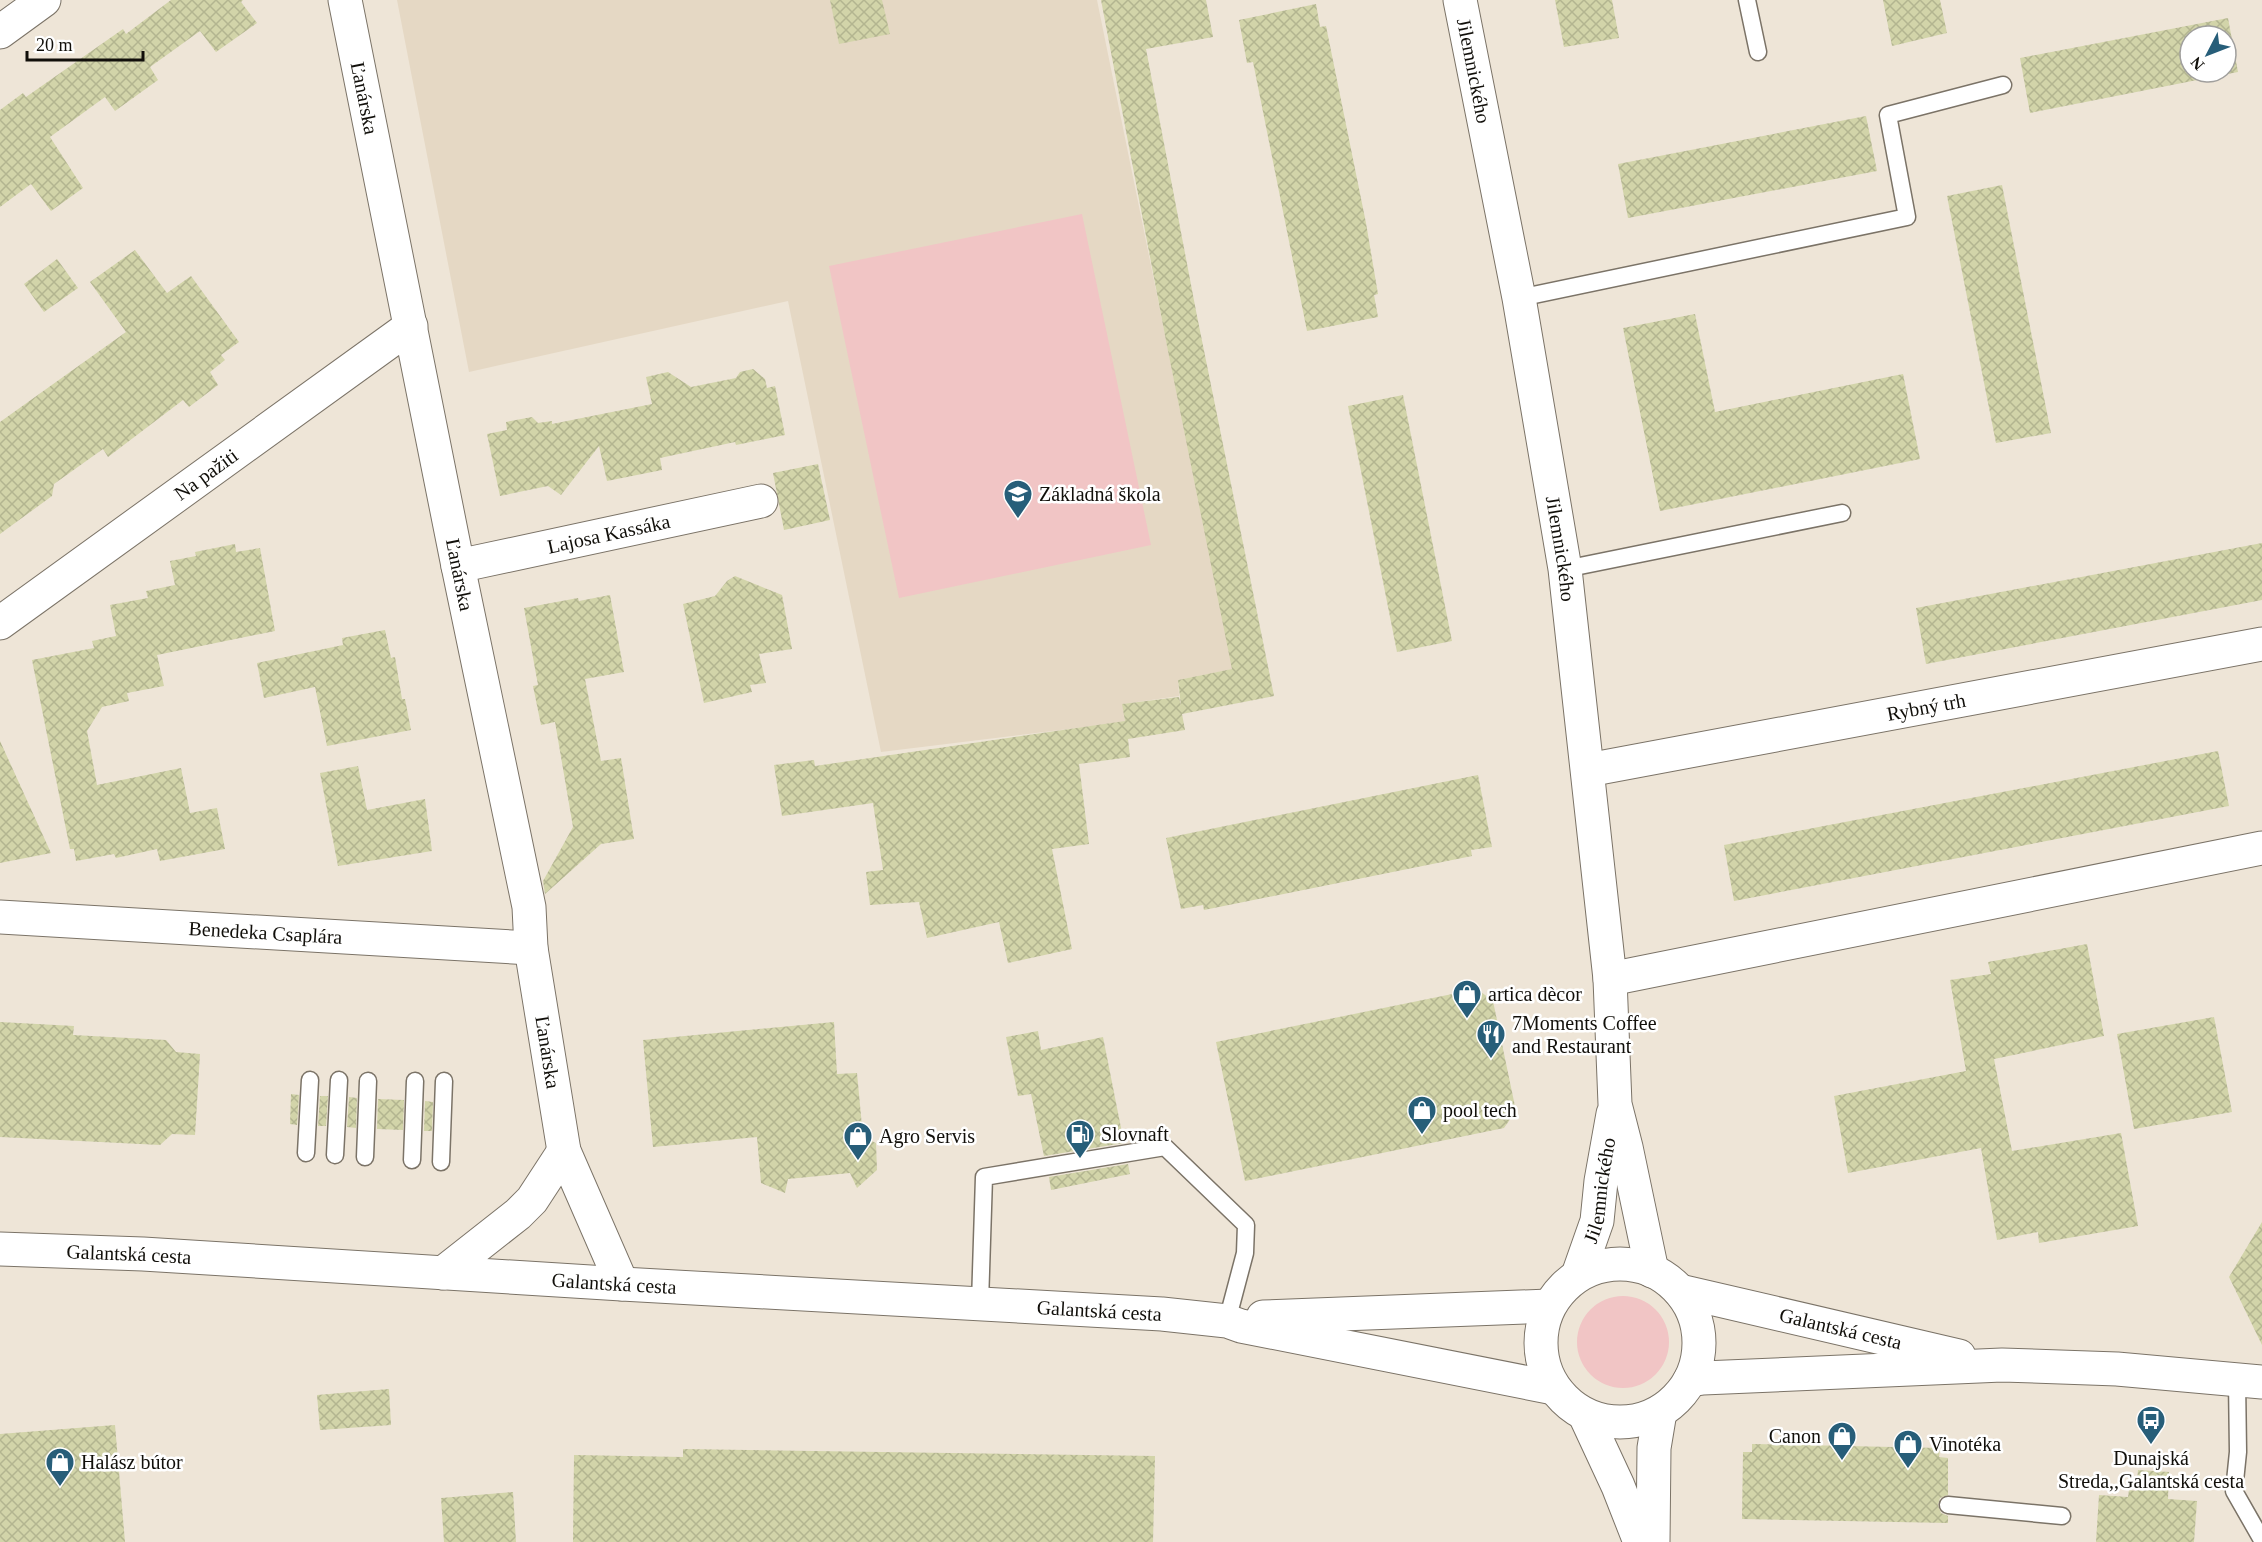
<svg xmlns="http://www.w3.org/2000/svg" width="2262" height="1542" viewBox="0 0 2262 1542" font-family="Georgia,serif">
	<defs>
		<pattern id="building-cross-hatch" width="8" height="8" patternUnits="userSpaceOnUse" patternTransform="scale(1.5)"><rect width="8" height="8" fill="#d2d4a9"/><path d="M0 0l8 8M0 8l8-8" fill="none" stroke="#b3b590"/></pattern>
	</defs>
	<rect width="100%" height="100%" fill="#eee5d7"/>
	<path fill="#e5d8c4" d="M 397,0 L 1097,0 L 1233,669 L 1178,680 L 1179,696 L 1123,704 L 1125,722 L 881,752 L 788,301 L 469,372 Z"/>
	<path fill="#f1c5c5" d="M 1082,214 L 1151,545 L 899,598 L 829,266 Z
		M1577 1342a46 46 0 1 1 92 0a46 46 0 1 1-92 0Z"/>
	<path fill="url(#building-cross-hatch)" fill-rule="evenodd" d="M 171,0 L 243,0 L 241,2 L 257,23 L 216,52 L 200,31 L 150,67 L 158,80 L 115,111 L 105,97 L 50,137 L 83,188 L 51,211 L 31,184 L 0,207 L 0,110 L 23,93 L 26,97 L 123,29 L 126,34 Z
		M 830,0 L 882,0 L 890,34 L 839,44 Z
		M 1101,0 L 1206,0 L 1213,37 L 1146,49 L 1197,316 L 1274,696 L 1182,714 L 1185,730 L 1128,739 L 1130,757 L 1079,764 L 1089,844 L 1052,849 L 1072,949 L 1008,963 L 999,922 L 927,938 L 919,902 L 870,905 L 866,872 L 883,870 L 873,803 L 782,816 L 774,765 L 814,760 L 815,766 L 1125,721 L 1122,704 L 1179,697 L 1181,706 L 1178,680 L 1232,669 L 1167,346 Z
		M 1555,0 L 1612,0 L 1619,38 L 1564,47 Z
		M 1883,0 L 1940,0 L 1947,33 L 1892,46 Z
		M 1316,4 L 1320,27 L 1326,26 L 1366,223 L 1378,294 L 1374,295 L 1378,317 L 1307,331 L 1253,62 L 1247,63 L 1239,20 Z
		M 2228,18 L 2238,72 L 2030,113 L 2020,58 ZM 2190,36 L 2226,36 L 2226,72 L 2190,72 Z
		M 1866,116 L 1877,171 L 1628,218 L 1618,164 Z
		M 2002,185 L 2051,433 L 1996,443 L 1947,196 Z
		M 135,250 L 167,293 L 191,276 L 239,342 L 221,355 L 225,360 L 210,372 L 218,385 L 189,407 L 183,400 L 108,457 L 103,449 L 54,484 L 52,496 L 0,534 L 0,422 L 126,332 L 90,282 Z
		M 57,259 L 78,288 L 44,312 L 24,284 Z
		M 1695,314 L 1715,412 L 1903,374 L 1920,459 L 1660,511 L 1623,328 Z
		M 753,369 L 765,379 L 767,388 L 775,386 L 785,435 L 736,445 L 735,442 L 660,458 L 662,470 L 607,481 L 599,446 L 561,495 L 548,486 L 500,496 L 487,434 L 507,430 L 506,422 L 532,417 L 538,423 L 552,421 L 552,424 L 652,404 L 646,377 L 668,372 L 691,387 L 736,378 L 740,372 Z
		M 1403,395 L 1452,641 L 1397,652 L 1348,406 Z
		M 818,464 L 830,520 L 784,530 L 773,473 Z
		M 2262,543 L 2262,600 L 1926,664 L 1916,608 Z
		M 235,544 L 236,552 L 260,548 L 275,631 L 157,655 L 164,686 L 127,693 L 129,701 L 102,707 L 87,731 L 97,785 L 181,768 L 190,813 L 217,808 L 225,849 L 160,861 L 157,849 L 116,858 L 114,854 L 76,861 L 74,849 L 70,849 L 32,660 L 94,648 L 92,641 L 116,636 L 110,605 L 148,598 L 146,591 L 175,585 L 170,561 L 196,556 L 195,552 Z
		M 735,576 L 782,595 L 792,649 L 759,654 L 766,683 L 750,685 L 752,692 L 704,703 L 683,604 L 715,596 L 727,581 Z
		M 610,595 L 624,672 L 585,679 L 601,761 L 621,758 L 634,839 L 601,844 L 545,894 L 543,881 L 573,827 L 555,722 L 541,725 L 533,686 L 538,685 L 524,608 L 578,598 L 579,601 Z
		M 385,630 L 391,658 L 395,657 L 402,699 L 405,699 L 411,730 L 327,746 L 315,687 L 264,698 L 257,663 L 343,645 L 342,638 Z
		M 0,741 L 51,853 L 0,863 Z
		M 2218,751 L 2229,806 L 1734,901 L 1724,845 Z
		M 358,766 L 367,810 L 425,799 L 432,851 L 338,866 L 320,773 Z
		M 1478,775 L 1492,847 L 1471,850 L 1472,856 L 1204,910 L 1203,905 L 1181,909 L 1166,838 Z
		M 2087,944 L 2104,1036 L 1994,1059 L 2012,1151 L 2121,1133 L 2138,1226 L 2039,1243 L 2038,1232 L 1997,1240 L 1981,1148 L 1848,1173 L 1834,1096 L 1966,1071 L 1950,980 L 1991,974 L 1988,962 Z
		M 1477,989 L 1493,1001 L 1516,1111 L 1504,1128 L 1245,1181 L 1216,1042 Z
		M 2214,1017 L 2232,1112 L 2134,1129 L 2117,1034 Z
		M 0,1022 L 74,1026 L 73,1035 L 166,1040 L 176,1052 L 200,1054 L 195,1135 L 172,1134 L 160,1145 L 0,1137 Z
		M 834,1022 L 837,1074 L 857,1073 L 863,1137 L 876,1143 L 877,1170 L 857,1188 L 850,1173 L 788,1179 L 785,1193 L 761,1183 L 757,1137 L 653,1147 L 643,1040 Z
		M 1038,1031 L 1041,1050 L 1103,1037 L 1124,1143 L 1044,1156 L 1031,1094 L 1018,1096 L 1006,1037 Z
		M 291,1094 L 299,1095 L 297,1125 L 290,1124 Z
		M 320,1096 L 328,1096 L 326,1126 L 318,1126 Z
		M 349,1097 L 357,1098 L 356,1128 L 347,1127 Z
		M 378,1099 L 404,1100 L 403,1130 L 377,1129 Z
		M 425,1101 L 433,1102 L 432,1131 L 424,1131 Z
		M 1128,1164 L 1130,1174 L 1051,1190 L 1049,1177 Z
		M 2262,1222 L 2262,1345 L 2229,1277 Z
		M 389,1389 L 391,1425 L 320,1430 L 317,1395 Z
		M 115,1425 L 125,1542 L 0,1542 L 0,1434 Z
		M 1752,1444 L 1940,1448 L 1939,1457 L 1948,1458 L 1948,1495 L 1940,1498 L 1938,1505 L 1941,1513 L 1948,1516 L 1948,1523 L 1742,1519 L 1743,1452 L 1752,1452 Z
		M 683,1449 L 1155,1456 L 1153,1542 L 573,1542 L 574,1455 L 683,1457 Z
		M 2138,1470 L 2169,1472 L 2168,1499 L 2197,1501 L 2194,1542 L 2096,1542 L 2099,1495 L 2128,1497 L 2129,1490 L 2136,1491 Z
		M 513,1492 L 516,1542 L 444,1542 L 441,1498 Z"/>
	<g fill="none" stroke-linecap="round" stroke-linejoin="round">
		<g stroke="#7b7367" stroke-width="19">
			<path id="lane" d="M 1747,0 L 1758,52
				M 1519,298 L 1907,217 L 1888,115 L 2003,85
				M 1565,569 L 1842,513
				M 306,1153 L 310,1080
				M 335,1155 L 339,1080
				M 365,1157 L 368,1081
				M 412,1160 L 415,1081
				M 441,1162 L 444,1081
				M 980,1303 L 984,1177 L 1165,1147 L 1246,1225 L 1245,1253 L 1227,1321
				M 2237,1380 L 2238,1452 L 2234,1491 L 2262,1540
				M 1948,1505 L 2062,1516"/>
		</g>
		<g stroke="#7b7367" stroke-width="35">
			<g id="street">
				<path id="s1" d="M 345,0 L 458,566 L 529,907 L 531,948 L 564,1151 L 622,1284"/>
				<path d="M 0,32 L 44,0"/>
				<path id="s2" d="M 458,566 L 761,501"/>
				<path id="s3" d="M 0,623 L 411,326"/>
				<path id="s4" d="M 1588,770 L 2262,644"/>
				<path id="s5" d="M 0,917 L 531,948"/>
				<path d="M 1610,979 L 2262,848"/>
				<path d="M 443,1273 L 518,1214 L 532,1200 L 564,1151"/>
			</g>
		</g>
		<g stroke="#7b7367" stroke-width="35">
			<g id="secondary">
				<path id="s6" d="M 1460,0 L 1519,298 L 1565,569 L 1610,979 L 1615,1104 L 1626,1147 L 1652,1271"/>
				<path id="s7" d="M 0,1249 L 143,1254 L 622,1284 L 1162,1314 L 1227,1321 L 1241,1326 L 1554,1388"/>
				<circle cx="1620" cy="1343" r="79"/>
				<path id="s8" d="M 1578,1275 L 1597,1221 L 1601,1181 L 1613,1114"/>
				<path id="s9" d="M 1680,1291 L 1959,1356"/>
				<path d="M 1263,1317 L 1549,1306"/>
				<path d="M 1690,1380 L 1703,1378 L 2002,1365 L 2117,1369 L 2262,1382"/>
				<path d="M 1585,1415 L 1618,1486 L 1640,1542"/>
				<path d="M 1653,1542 L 1654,1448 L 1660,1412"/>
			</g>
		</g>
		<use href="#lane" stroke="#fff" stroke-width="16"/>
		<use href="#street" stroke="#fff" stroke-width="33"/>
		<use href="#secondary" stroke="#fff" stroke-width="33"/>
	</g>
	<defs>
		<g id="school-pin" transform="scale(1.5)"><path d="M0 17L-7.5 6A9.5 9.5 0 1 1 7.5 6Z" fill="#275e79" stroke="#fff"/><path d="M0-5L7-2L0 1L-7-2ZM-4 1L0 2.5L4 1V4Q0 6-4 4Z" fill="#fff"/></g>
		<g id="shop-pin" transform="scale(1.5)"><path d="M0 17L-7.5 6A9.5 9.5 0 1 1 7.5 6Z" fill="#275e79" stroke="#fff"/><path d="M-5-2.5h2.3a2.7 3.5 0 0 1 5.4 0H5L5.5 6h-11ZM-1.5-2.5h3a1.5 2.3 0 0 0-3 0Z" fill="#fff"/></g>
		<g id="restaurant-pin" transform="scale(1.5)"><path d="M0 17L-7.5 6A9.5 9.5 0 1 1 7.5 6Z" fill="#275e79" stroke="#fff"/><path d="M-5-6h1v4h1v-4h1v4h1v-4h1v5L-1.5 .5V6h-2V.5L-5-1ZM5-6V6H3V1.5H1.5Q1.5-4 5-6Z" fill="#fff"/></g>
		<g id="fuel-pin" transform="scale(1.5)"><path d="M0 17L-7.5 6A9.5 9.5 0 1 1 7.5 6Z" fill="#275e79" stroke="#fff"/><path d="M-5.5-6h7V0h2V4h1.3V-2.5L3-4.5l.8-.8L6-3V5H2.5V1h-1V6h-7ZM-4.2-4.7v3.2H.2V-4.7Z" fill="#fff"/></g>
		<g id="bus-pin" transform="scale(1.5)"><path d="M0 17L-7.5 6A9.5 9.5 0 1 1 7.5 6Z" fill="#275e79" stroke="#fff"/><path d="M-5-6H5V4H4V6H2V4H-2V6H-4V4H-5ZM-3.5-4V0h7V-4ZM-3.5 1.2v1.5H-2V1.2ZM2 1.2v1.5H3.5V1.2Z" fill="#fff"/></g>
	</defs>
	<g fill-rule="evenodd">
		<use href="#school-pin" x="1018" y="494"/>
		<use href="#shop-pin" x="1467" y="994"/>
		<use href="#restaurant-pin" x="1491" y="1034"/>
		<use href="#shop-pin" x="1422" y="1110"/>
		<use href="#fuel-pin" x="1080" y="1134"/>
		<use href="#shop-pin" x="858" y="1136"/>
		<use href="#bus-pin" x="2151" y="1420"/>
		<use href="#shop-pin" x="1842" y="1436"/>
		<use href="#shop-pin" x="1908" y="1444"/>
		<use href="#shop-pin" x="60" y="1462"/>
	</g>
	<g text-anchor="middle" stroke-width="5" stroke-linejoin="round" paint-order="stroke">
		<g font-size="20" fill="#110f0a" stroke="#fff">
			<text dy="7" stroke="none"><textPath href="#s6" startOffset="72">Jilemnického</textPath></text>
			<text dy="7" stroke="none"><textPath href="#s1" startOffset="100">Ľanárska</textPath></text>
			<text dy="7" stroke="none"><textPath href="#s3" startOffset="254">Na pažiti</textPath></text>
			<text dy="7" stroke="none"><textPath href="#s2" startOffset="154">Lajosa Kassáka</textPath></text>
			<text dy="7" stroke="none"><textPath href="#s6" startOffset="558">Jilemnického</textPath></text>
			<text dy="7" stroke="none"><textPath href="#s1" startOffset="586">Ľanárska</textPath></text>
			<text dy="7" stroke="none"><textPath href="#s4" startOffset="344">Rybný trh</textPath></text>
			<text dy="7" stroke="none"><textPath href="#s5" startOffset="266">Benedeka Csaplára</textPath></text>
			<text dy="7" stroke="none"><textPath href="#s1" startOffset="1072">Ľanárska</textPath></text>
			<text dy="7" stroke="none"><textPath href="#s8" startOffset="88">Jilemnického</textPath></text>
			<text dy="7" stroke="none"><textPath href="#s7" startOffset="129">Galantská cesta</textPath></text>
			<text dy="7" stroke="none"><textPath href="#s7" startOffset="615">Galantská cesta</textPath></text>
			<text dy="7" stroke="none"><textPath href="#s7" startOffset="1101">Galantská cesta</textPath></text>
			<text dy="7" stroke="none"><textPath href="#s9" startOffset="165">Galantská cesta</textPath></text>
		</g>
		<g font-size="20" fill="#110f0a" stroke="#fff" text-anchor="start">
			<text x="1039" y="501">Základná škola</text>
			<text x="1488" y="1001">artica dècor</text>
			<text x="1512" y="1030">7Moments Coffee<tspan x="1512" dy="23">and Restaurant</tspan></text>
			<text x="1443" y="1117">pool tech</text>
			<text x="1101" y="1141">Slovnaft</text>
			<text x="879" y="1143">Agro Servis</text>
			<text x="1821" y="1443" text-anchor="end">Canon</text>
			<text x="1929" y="1451">Vinotéka</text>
			<text x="2151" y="1465" text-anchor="middle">Dunajská<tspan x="2151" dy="23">Streda,,Galantská cesta</tspan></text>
			<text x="81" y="1469">Halász bútor</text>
		</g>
	</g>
	<g transform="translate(2208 54) rotate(228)"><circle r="28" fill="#ffffff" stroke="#a09f9d" stroke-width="1.5"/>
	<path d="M0-4.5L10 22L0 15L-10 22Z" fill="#275e79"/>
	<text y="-9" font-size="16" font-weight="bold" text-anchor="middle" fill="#110f0a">N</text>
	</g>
	<path d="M27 51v9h116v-9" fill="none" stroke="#110f0a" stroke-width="3"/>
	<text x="36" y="51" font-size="18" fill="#110f0a" stroke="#ffffff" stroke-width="4.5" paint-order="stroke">20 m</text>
</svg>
